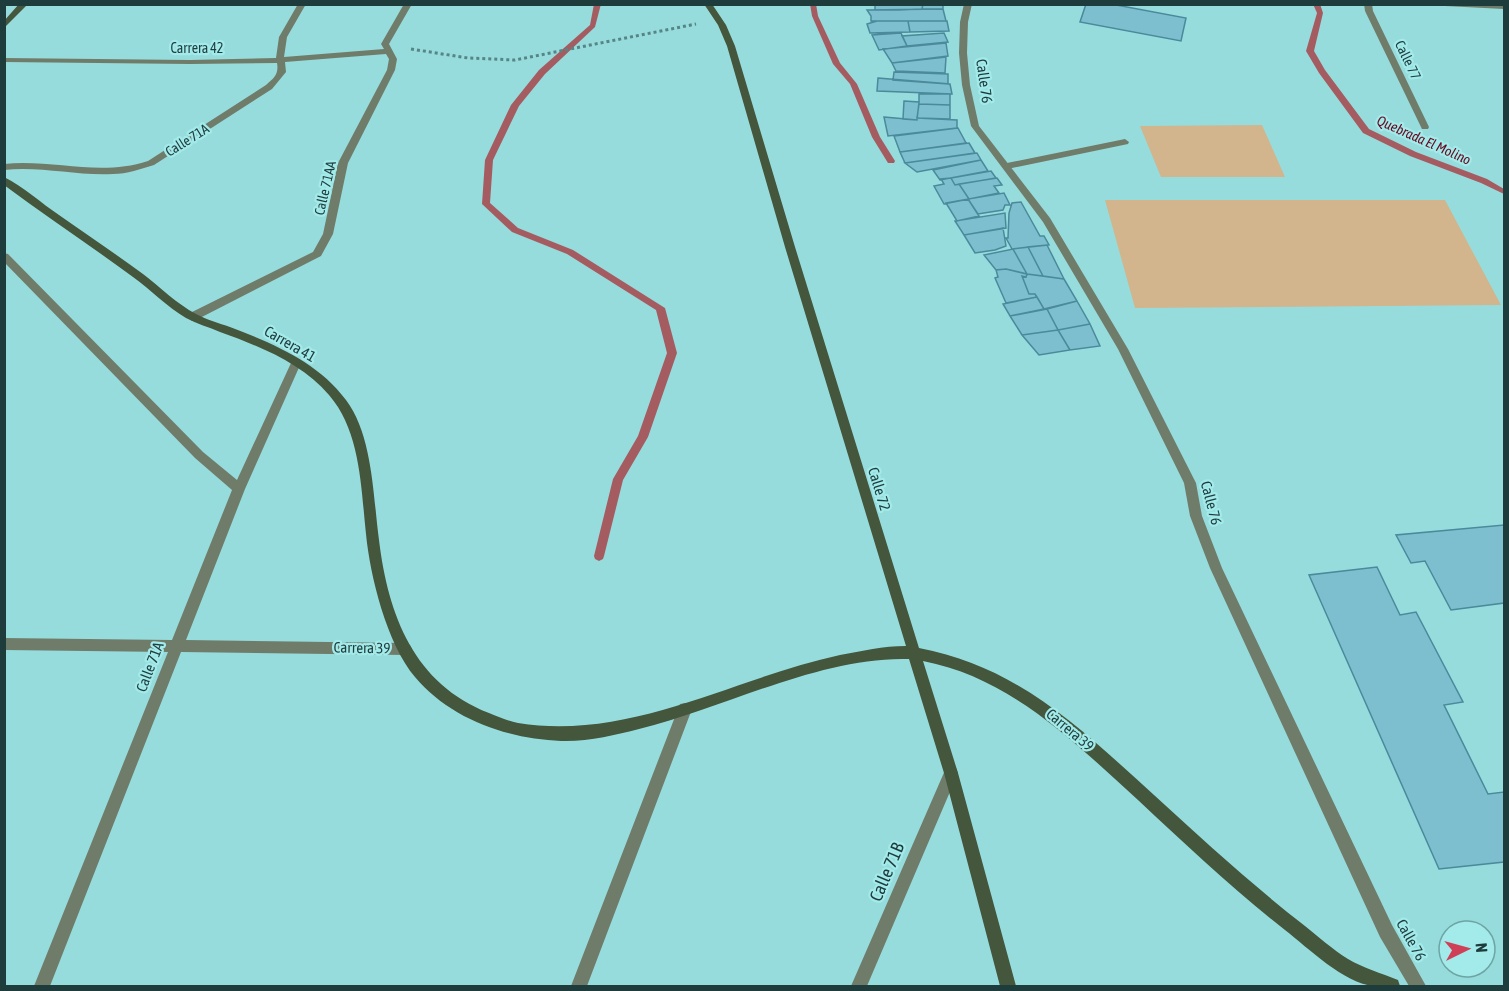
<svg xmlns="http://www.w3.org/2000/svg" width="1509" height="991" viewBox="0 0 1509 991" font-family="'Asap Condensed',sans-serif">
	<rect width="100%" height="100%" fill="#96dcdd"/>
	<path fill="#d2b58c" d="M 1262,125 L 1285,177 L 1161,177 L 1140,126 Z
		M 1105,200 L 1445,200 L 1501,305 L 1135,308 Z"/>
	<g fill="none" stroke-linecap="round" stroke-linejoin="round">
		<path fill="#a55c61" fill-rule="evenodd" d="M 594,4 L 601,4 L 595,27 L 545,74 L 519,106 L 493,160 L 490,203 L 518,228 L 573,250 L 665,308 L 677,353 L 648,437 L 623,480 L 604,556 L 603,559 L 599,561 L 595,559 L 594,556 L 613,479 L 638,436 L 667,353 L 656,310 L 567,254 L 512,232 L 482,204 L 485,160 L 511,105 L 539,70 L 590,25 Z
			M 810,4 L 816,4 L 818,16 L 840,63 L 857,84 L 880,137 L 895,161 L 894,163 L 888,163 L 872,137 L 850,84 L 833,64 L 812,16 Z
			M 1313,4 L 1320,4 L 1323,13 L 1314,51 L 1325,70 L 1369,129 L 1416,152 L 1487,179 L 1504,189 L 1504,194 L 1481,183 L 1410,156 L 1363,133 L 1319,73 L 1306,51 L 1317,13 Z"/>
	</g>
	<path fill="#7dbecf" stroke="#4a8a9a" stroke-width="1.5" d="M 875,4 L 923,4 L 922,9 L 898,10 L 875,10 Z
		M 923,4 L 943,4 L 943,9 L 922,9 Z
		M 1086,4 L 1111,4 L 1186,18 L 1181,41 L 1080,22 Z
		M 943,9 L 946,21 L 871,21 L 871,16 L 867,10 Z
		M 877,21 L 908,21 L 910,32 L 870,33 L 867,24 Z
		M 908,21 L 947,21 L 949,31 L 910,32 Z
		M 901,33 L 907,46 L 879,50 L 872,35 Z
		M 944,33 L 948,42 L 907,46 L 902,36 Z
		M 946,43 L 948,56 L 892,63 L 883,49 Z
		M 946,57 L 945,73 L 896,71 L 892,63 Z
		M 894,72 L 948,74 L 948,84 L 893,80 Z
		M 878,78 L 950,84 L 952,94 L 877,91 Z
		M 919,94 L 950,94 L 950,105 L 919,104 Z
		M 904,101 L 919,102 L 917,120 L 903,119 Z
		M 919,104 L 950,105 L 950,119 L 917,118 Z
		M 884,117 L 917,120 L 917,118 L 957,120 L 957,128 L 888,136 Z
		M 958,128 L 966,143 L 900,152 L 894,136 Z
		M 969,143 L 975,153 L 905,163 L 900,152 Z
		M 977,153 L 981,160 L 917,172 L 905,163 Z
		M 981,160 L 988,171 L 940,180 L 933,170 Z
		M 991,171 L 996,178 L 955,185 L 951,178 Z
		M 951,178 L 955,185 L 959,184 L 969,199 L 944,204 L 934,186 L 944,184 L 941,179 Z
		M 997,178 L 1002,185 L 994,186 L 999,193 L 969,199 L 959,184 Z
		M 1004,193 L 1010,205 L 1005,205 L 1003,210 L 978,214 L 968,199 Z
		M 968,199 L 979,216 L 957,221 L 946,203 Z
		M 1021,202 L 1040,236 L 1044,236 L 1049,245 L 1012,249 L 1006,238 L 1008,238 L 1009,213 L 1012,203 Z
		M 1005,213 L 1006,228 L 964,235 L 955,221 Z
		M 1003,228 L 1006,246 L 995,250 L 975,253 L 964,235 Z
		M 1047,245 L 1064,279 L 1043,276 L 1028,247 Z
		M 1028,247 L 1043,276 L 1027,274 L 1013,249 Z
		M 1013,249 L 1027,274 L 1006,269 L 996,270 L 984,255 Z
		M 1006,269 L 1027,274 L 1026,277 L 1022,276 L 1029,294 L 1035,294 L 1037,297 L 1006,303 L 995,278 L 998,277 L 996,270 Z
		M 1027,274 L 1064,279 L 1077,301 L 1044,309 L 1035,294 L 1029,294 L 1022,276 L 1026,277 Z
		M 1037,297 L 1044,309 L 1010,316 L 1003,304 Z
		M 1077,301 L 1090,324 L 1058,330 L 1047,309 Z
		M 1047,309 L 1058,330 L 1022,335 L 1010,316 Z
		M 1090,324 L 1100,346 L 1070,350 L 1058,330 Z
		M 1058,330 L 1070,350 L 1039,355 L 1022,335 Z
		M 1504,525 L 1504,603 L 1451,610 L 1425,561 L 1411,563 L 1396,535 Z
		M 1377,567 L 1400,615 L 1416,612 L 1463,702 L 1444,705 L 1488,794 L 1504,792 L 1504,862 L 1439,869 L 1309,575 Z"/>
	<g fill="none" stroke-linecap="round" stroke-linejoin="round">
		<path stroke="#568586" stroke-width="3" stroke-dasharray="3 3" stroke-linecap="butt" d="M 411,49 L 468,58 L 515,60 L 696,24"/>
		<path fill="#707c6a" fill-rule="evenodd" d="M 1125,139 L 1129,142 L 1128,144 L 1007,169 L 1002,166 L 1007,163 Z"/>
		<path fill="#707c6a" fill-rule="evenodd" d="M 298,4 L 306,4 L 287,37 L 284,57 L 384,49 L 381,44 L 404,4 L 412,4 L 389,44 L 397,59 L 395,70 L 348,163 L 333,234 L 321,256 L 196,320 L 192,321 L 187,317 L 188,314 L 313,252 L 323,234 L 338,163 L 387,70 L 389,59 L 386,54 L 285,62 L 286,72 L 272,89 L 154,165 C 141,169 127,174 113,174 C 76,176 41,166 4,170 L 4,164 C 53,159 100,177 148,161 L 266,85 C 274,78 279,74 277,63 L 190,64 L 4,62 L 4,58 L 190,60 L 276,58 L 279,37 Z
			M 964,4 L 972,4 L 968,22 L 967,53 L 970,85 L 979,126 L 1050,218 L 1128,349 L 1196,483 L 1202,516 L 1222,568 L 1392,925 L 1426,986 L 1409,986 L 1380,937 L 1210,568 L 1190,516 L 1184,483 L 1118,349 L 1043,222 L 971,126 L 962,85 L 959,53 L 960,22 Z
			M 1364,4 L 1372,4 L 1373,11 L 1429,127 L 1428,129 L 1422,129 L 1421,127 L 1365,11 Z
			M 1441,4 L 1504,5 L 1504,9 L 1445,6 Z
			M 4,253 L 8,254 L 203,452 L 237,480 L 291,363 L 296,359 L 301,363 L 245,489 L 186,640 L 405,643 L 410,645 L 412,649 L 410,653 L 405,655 L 181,652 L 50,986 L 34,986 L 168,652 L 4,650 L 4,638 L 172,640 L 232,490 L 195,458 L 4,262 Z
			M 685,703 L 690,704 L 692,709 L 587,986 L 571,986 L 678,709 L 680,704 Z
			M 951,766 L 956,768 L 958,773 L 867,986 L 851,986 L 946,768 Z"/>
		<path fill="#44563c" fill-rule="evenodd" d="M 19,4 L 28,4 L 4,28 L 4,21 Z
			M 704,4 L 712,4 L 726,25 L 735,46 L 795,247 L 919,648 C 1019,667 1081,729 1154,795 C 1203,840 1252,885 1305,926 C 1319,937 1332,949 1348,959 C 1363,968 1381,973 1398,980 L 1400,986 C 1391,986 1381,988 1373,986 C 1344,983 1308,948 1285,930 C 1234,890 1186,845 1138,800 C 1074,742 1011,678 923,661 L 958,773 L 1016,986 L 1000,986 L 944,773 L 909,659 C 821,656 725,708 639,729 C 615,735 587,742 561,741 C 508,739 450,719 415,677 C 387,644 370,576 366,534 C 361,489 361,432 329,395 C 302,363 259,346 220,332 C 209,327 197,324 186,318 C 167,307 151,290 133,277 C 91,246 47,217 4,185 L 4,177 C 24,187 41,203 59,215 C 87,235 116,254 143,274 C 160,287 177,304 196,314 C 207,320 219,323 230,327 C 272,343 318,362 346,400 C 373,436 373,496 379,540 C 388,615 414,684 489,713 C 499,717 508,721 518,723 C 631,741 733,678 840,655 C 862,651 883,646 906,646 L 785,247 L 727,46 L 718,25 Z"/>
	</g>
	<g text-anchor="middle" stroke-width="4.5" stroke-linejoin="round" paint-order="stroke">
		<g font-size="14" fill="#1f3c3c" stroke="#a3eaea">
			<text x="197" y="53">Carrera 42</text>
			<text transform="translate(1408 60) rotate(64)" y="5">Calle 77</text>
			<text transform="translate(187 140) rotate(-32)" y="5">Calle 71A</text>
			<text transform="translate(325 188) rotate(-77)" y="5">Calle 71AA</text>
		</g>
		<g font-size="14" font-style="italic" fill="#68091f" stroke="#a3eaea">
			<text transform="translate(1424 140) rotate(24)" y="5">Quebrada El Molino</text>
		</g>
		<g font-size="15" fill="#1f3c3c" stroke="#a3eaea">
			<text transform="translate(984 81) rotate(82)" y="5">Calle 76</text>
			<text transform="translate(290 344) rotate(30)" y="5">Carrera 41</text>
			<text transform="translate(879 489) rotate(73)" y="5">Calle 72</text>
			<text transform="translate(1211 503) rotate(75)" y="5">Calle 76</text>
			<text transform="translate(362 648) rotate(1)" y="5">Carrera 39</text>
			<text transform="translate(150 667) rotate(-69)" y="5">Calle 71A</text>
			<text transform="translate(1070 730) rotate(40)" y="5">Carrera 39</text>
			<text transform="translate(1411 940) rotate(61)" y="5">Calle 76</text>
		</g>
		<g font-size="18" fill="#1f3c3c" stroke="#a3eaea">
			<text transform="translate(887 872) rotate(-67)" y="6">Calle 71B</text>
		</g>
	</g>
	<rect width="1509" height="991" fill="none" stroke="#1f3c3c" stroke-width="12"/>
	<g transform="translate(1467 949) rotate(85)"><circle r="28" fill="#a3eaea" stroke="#6ea4a4" stroke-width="1.5"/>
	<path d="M0-4.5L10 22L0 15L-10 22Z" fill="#cf3f55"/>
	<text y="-9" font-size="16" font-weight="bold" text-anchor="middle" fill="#1f3c3c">N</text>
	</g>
</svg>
